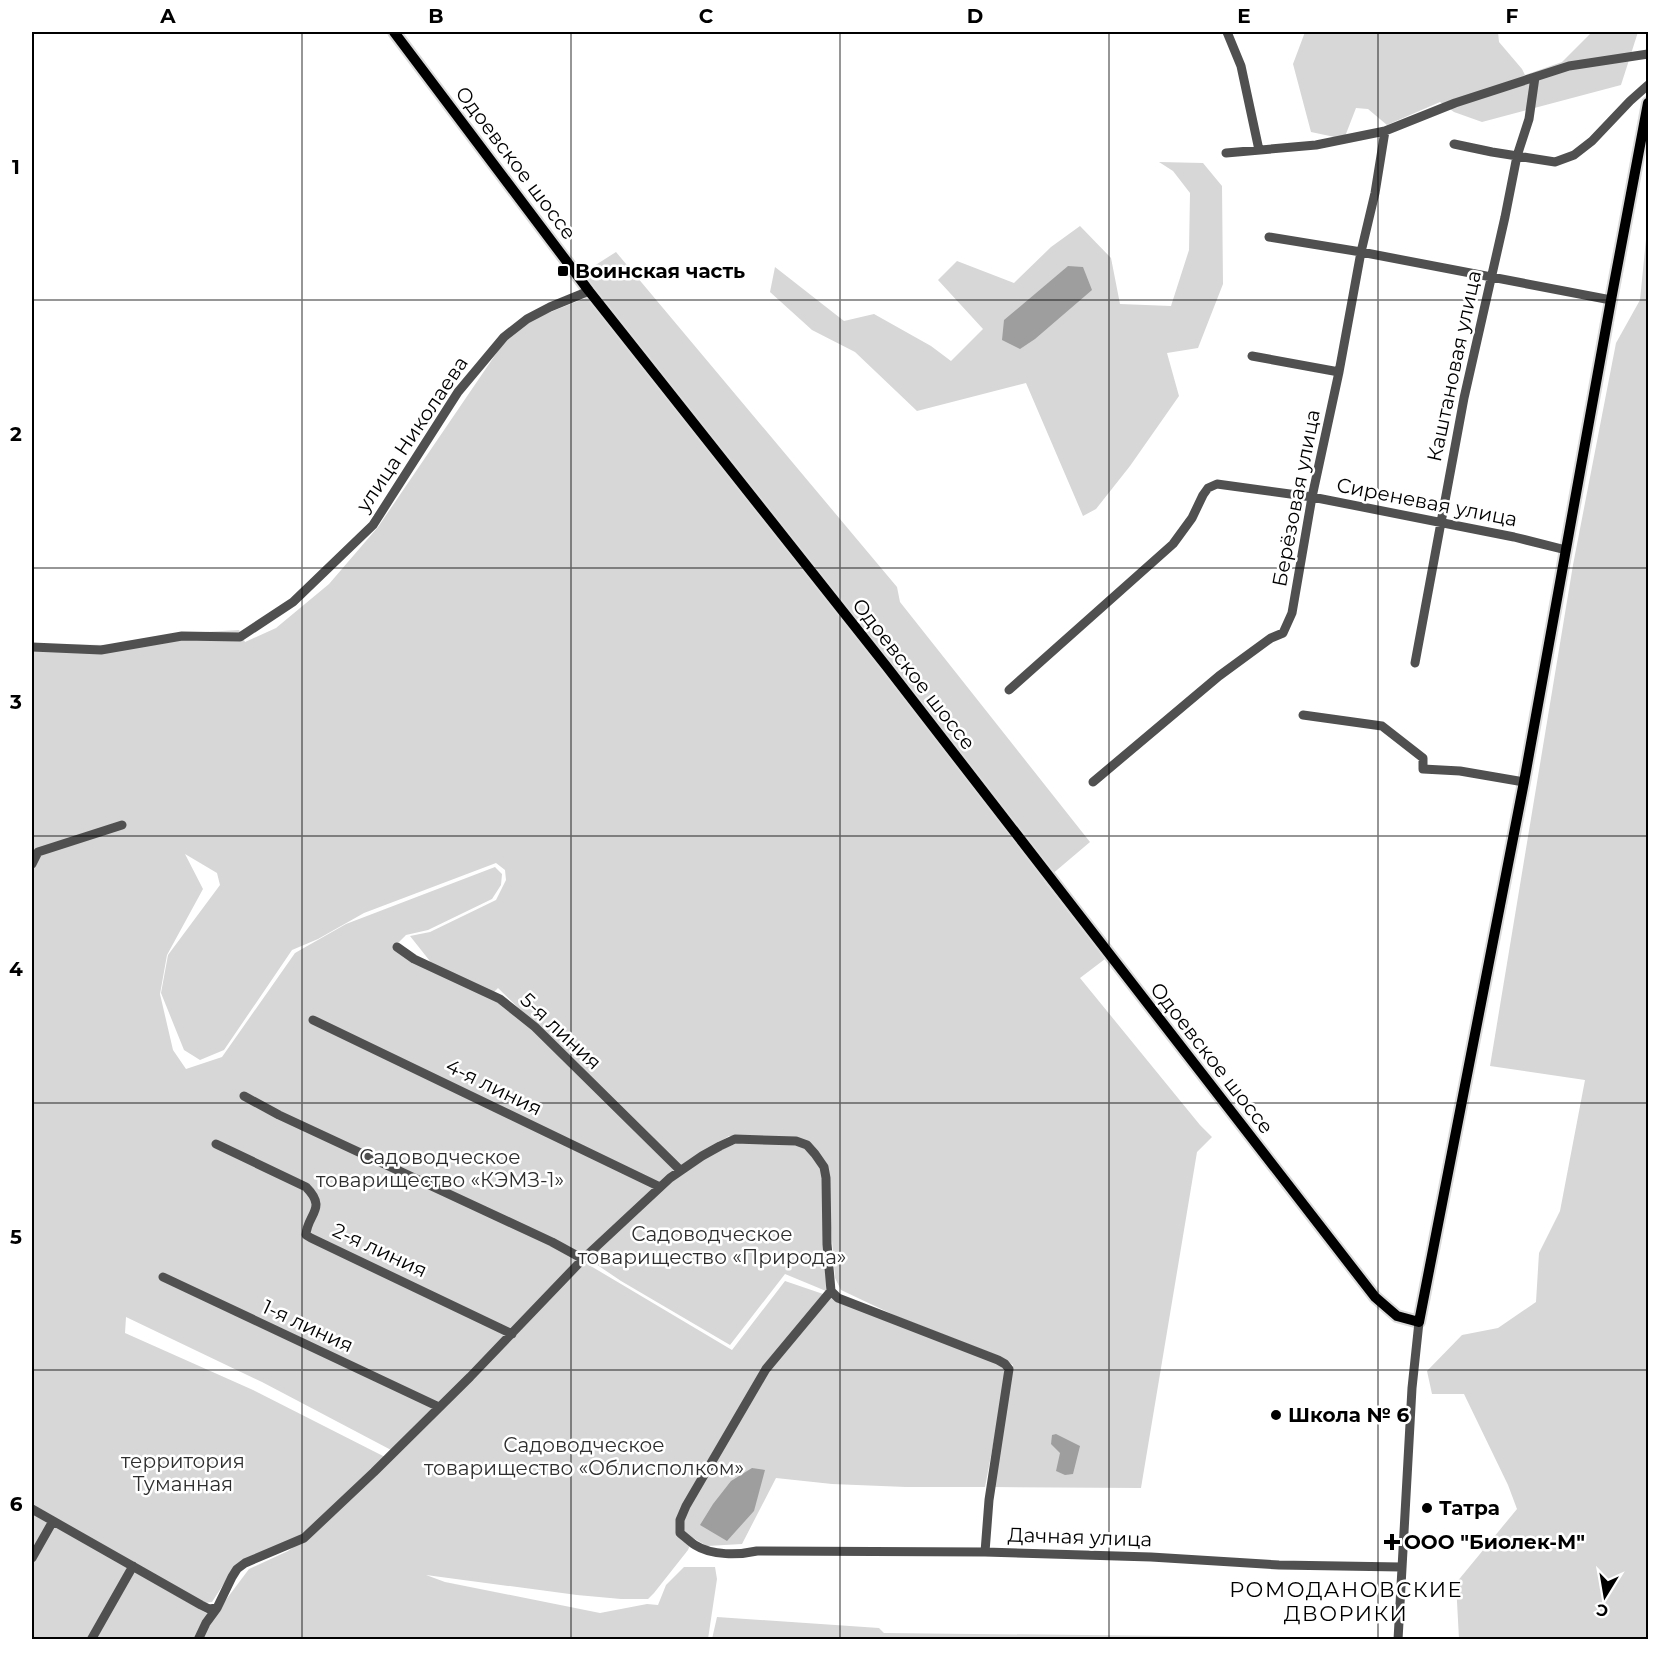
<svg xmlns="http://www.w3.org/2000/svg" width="1680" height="1671" viewBox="0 0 1680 1671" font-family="Montserrat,sans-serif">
	<rect width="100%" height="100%" fill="#fff"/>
	<path fill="#d7d7d7" d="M 1305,32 L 1498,32 L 1499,42 L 1522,69 L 1525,75 L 1562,62 L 1592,32 L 1638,32 L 1621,85 L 1482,122 L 1454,112 L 1440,102 L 1387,125 L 1368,109 L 1356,108 L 1344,139 L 1311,132 L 1293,64 Z
		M 1159,162 L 1203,163 L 1222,186 L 1223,284 L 1198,348 L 1167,353 L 1179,396 L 1130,466 L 1096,509 L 1083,516 L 1026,383 L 917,411 L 855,352 L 812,330 L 770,292 L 775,267 L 844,321 L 874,314 L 931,346 L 951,361 L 983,329 L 938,280 L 957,261 L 1014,283 L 1051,247 L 1080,226 L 1111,258 L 1120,304 L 1171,306 L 1189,250 L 1190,193 L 1173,171 Z
		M 1648,219 L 1648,1639 L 1459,1639 L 1456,1583 L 1517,1509 L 1508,1485 L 1464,1394 L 1432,1394 L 1427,1371 L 1462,1335 L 1498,1328 L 1536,1302 L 1539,1253 L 1560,1211 L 1585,1080 L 1490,1066 L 1573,565 L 1616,343 L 1640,300 Z
		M 616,252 L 897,587 L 900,602 L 1090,842 L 1044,881 L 1105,959 L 1080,978 L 1200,1125 L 1212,1137 L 1197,1152 L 1141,1488 L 993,1487 L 1013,1365 L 999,1356 L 896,1316 L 841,1290 L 835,1278 L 826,1164 L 793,1138 L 729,1136 L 681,1167 L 498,988 L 493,993 L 433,965 L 410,936 L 430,932 L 496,900 L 506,880 L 505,870 L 496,863 L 364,913 L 318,939 L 292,950 L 224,1050 L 200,1060 L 184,1050 L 161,993 L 168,955 L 220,885 L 217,873 L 185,854 L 203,889 L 167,955 L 160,994 L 173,1050 L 186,1069 L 222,1057 L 295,953 L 346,924 L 495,867 L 502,874 L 501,885 L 492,899 L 428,930 L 406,935 L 393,948 L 499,1002 L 530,1025 L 676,1170 L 393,1451 L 262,1382 L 126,1317 L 125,1333 L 253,1390 L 387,1458 L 307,1533 L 236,1565 L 212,1602 L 205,1603 L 32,1506 L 32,644 L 111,645 L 172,634 L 239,630 L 245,642 L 276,628 L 329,584 L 378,527 L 504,342 L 528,321 L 598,293 L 583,273 Z
		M 740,1142 L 797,1144 L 806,1147 L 824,1173 L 826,1291 L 785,1274 L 730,1345 L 621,1281 L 587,1258 C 634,1215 679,1164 740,1142 Z
		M 584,1262 L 732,1350 L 785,1281 L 826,1295 L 1003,1366 L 1005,1370 L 1006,1377 L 985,1487 L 906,1487 L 832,1484 L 776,1478 L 742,1544 L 707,1546 L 693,1538 L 688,1550 L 654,1593 L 648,1599 L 621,1599 L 577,1595 L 426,1575 L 445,1582 L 600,1613 L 647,1604 L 658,1605 L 666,1585 L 684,1567 L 715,1567 L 717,1579 L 708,1639 L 32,1639 L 32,1512 L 213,1617 L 249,1569 L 288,1551 L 311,1535 Z
		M 717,1617 L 879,1628 L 884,1633 L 1270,1637 L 1278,1639 L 712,1639 Z"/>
	<path fill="#9e9e9e" d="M 1068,266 L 1083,267 L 1092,290 L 1035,339 L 1020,349 L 1002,340 L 1004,320 Z
		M 1056,1434 L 1080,1446 L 1073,1474 L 1065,1475 L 1056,1471 L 1060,1453 L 1051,1444 L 1052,1435 Z
		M 752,1468 L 765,1470 L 754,1511 L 727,1541 L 700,1525 L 713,1504 L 731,1481 Z"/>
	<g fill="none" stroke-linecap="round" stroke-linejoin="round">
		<g stroke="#dbdbdb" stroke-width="14">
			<path id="major" d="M 394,32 L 589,291 L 887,667 L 1375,1297 L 1397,1316 L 1419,1322 L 1524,782 L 1611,300 L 1648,103"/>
		</g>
		<path stroke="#505050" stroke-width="9" d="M 1227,32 L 1241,66 L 1259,150
			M 1454,144 L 1492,152 L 1555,162 L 1574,155 L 1592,141 L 1630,101 L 1648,85
			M 1226,153 L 1316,145 L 1385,131 L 1455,103 L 1569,66 L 1648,54
			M 1269,237 L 1361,252 L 1611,300
			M 1252,356 L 1339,372
			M 32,647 L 101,650 L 182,636 L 240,637 L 293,602 L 373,525 L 458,392 L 504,337 L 527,319 L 550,307 L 589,291
			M 1415,663 L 1464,398 L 1505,217 L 1517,156 L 1529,119 L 1535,77
			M 1009,690 L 1173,544 L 1192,518 L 1203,495 L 1208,488 L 1217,484 L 1312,497 L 1514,537 L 1566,550
			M 1303,715 L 1382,726 L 1423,758 L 1423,769 L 1460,771 L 1524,782
			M 1093,782 L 1219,676 L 1271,638 L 1283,633 L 1292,613 L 1312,497 L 1339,372 L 1361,252 L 1375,193 L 1385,131
			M 32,864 L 38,852 L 122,825
			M 397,947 L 414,959 L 500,999 L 535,1027 L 680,1170
			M 313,1020 L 660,1187
			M 244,1096 L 279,1115 L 552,1242 L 583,1259
			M 216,1144 L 306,1187 C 328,1209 307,1214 306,1235 L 311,1238 L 512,1334
			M 163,1277 L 439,1407
			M 831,1291 L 766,1369 L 686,1506 L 680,1520 L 680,1533 C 685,1537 690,1542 695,1545 C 712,1556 739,1555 757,1551 L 985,1552 L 1151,1557 L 1279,1565 L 1401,1567
			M 32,1509 L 201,1605 L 209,1609 L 217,1608 L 232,1577 L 237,1569 L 245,1563 L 304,1538 L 374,1472 L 470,1377 L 583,1259 L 670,1178 L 702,1156 L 720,1146 L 735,1139 L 796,1141 L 807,1145 L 815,1154 L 824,1167 L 826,1178 L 827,1244 L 831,1291 L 838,1298 L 998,1360 L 1005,1364 L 1009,1369 L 989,1500 L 985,1552
			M 32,1558 L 53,1521
			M 91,1640 L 133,1566
			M 198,1640 L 206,1623 L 217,1608
			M 1398,1640 L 1412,1388 L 1419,1322"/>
		<use href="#major" stroke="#000" stroke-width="10"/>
	</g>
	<path fill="none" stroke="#000" stroke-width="1.5" stroke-opacity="0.55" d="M 302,32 L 302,1640M 571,32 L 571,1640M 840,32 L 840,1640M 1109,32 L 1109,1640M 1378,32 L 1378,1640M 32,300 L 1648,300M 32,568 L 1648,568M 32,836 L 1648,836M 32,1103 L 1648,1103M 32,1370 L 1648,1370"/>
	<g fill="#000" stroke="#fff" stroke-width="2">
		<rect x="557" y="265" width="12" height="12" rx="3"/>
		<circle cx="1276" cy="1415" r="6"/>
		<circle cx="1427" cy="1508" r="6"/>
		<path d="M1389 1533h6v6h6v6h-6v6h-6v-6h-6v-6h6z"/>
	</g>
	<g text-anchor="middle" stroke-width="5" stroke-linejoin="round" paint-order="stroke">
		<g font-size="20" fill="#000" stroke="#fff">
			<text transform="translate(516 163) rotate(53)" y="7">Одоевское шоссе</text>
			<text transform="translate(1454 366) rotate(-78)" y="7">Каштановая улица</text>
			<text transform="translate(412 434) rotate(-56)" y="7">улица Николаева</text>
			<text transform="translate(1296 498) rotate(-79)" y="7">Берёзовая улица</text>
			<text transform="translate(1427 502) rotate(11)" y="7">Сиреневая улица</text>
			<text transform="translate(914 674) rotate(52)" y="7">Одоевское шоссе</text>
			<text transform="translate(561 1031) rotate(43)" y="7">5-я линия</text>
			<text transform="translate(1212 1058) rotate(52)" y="7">Одоевское шоссе</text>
			<text transform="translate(494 1087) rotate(26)" y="7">4-я линия</text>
			<text transform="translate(380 1250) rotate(25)" y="7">2-я линия</text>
			<text transform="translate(308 1326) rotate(25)" y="7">1-я линия</text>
			<text transform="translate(1080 1537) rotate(2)" y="7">Дачная улица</text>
		</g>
		<g font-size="20" font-weight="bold" fill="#000" stroke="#fff" text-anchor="start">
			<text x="575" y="278">Воинская часть</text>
			<text x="1288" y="1422">Школа № 6</text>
			<text x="1439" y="1515">Татра</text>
			<text x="1404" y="1549">ООО "Биолек-М"</text>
		</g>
		<g font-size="20" fill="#2e2e2e" stroke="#fff">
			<text x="440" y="1164">Садоводческое<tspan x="440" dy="23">товарищество «КЭМЗ-1»</tspan></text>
			<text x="712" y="1241">Садоводческое<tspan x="712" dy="23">товарищество «Природа»</tspan></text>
			<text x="584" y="1452">Садоводческое<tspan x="584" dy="23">товарищество «Облисполком»</tspan></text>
			<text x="183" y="1468">территория<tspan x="183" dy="23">Туманная</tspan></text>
		</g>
		<g font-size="21" letter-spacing="1.5" fill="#000" stroke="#fff">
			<text x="1346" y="1597">РОМОДАНОВСКИЕ<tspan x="1346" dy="24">ДВОРИКИ</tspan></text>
		</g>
	</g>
	<rect width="1680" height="1671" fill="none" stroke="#ffffff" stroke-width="66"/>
	<g transform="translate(1605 1596) rotate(191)" stroke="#ffffff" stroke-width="4.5" paint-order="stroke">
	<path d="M0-4.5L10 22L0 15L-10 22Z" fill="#000000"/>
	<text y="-9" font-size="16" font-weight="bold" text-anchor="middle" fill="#000000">С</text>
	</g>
	<rect x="33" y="33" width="1614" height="1605" fill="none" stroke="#000" stroke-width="2"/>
	<g font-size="20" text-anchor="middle" font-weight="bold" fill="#000">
		<text x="168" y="23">A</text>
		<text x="436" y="23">B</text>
		<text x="706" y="23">C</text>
		<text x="975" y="23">D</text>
		<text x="1244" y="23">E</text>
		<text x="1512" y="23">F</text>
		<text x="16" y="174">1</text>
		<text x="16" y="441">2</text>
		<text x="16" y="709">3</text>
		<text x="16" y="976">4</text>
		<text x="16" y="1244">5</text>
		<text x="16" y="1511">6</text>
	</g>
</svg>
